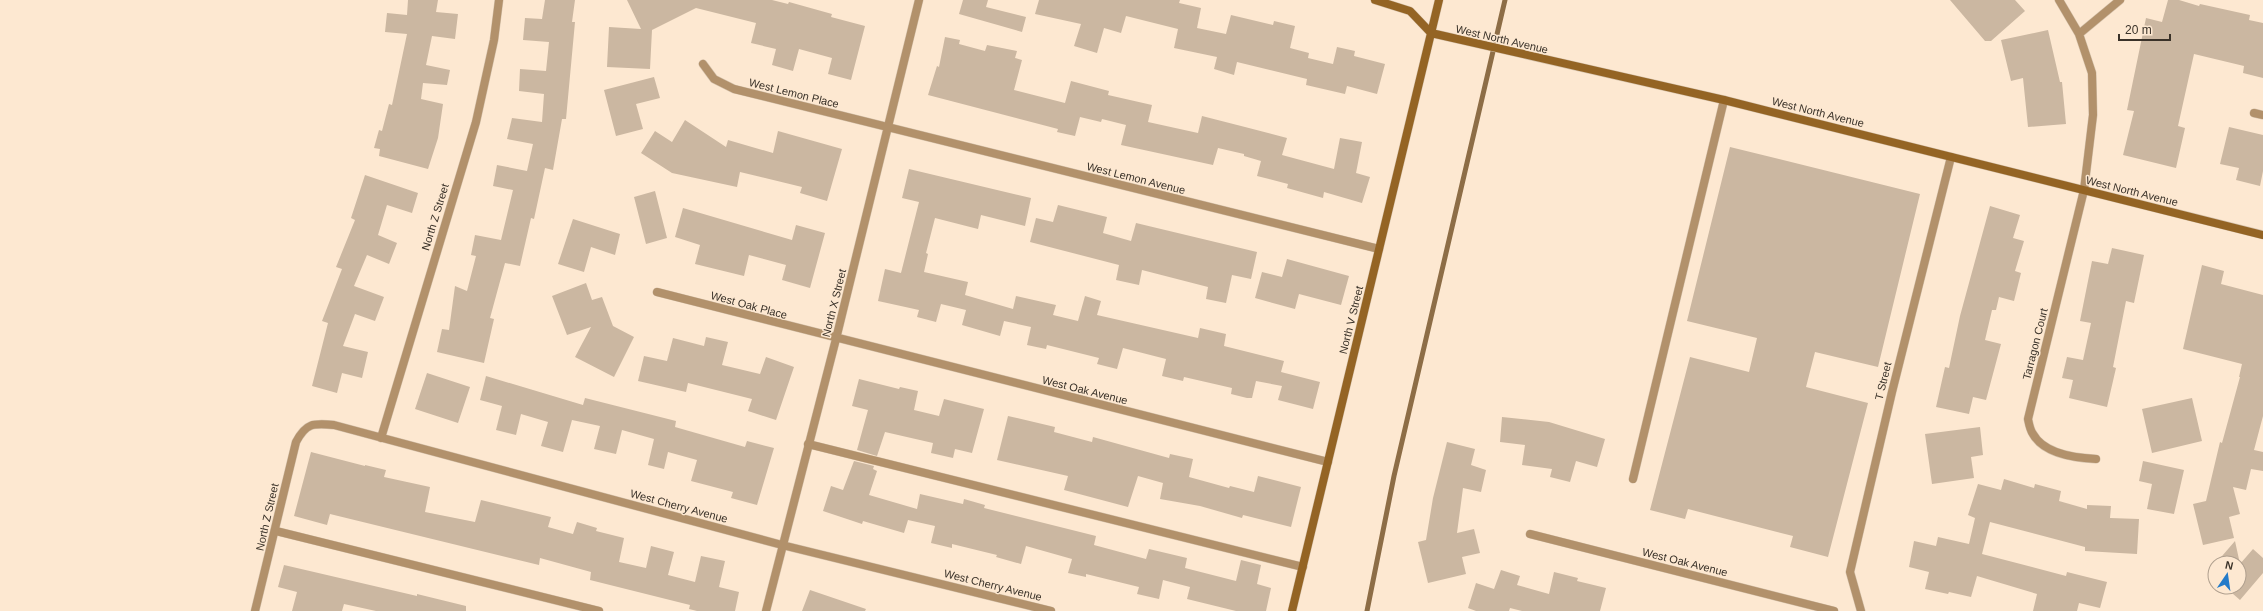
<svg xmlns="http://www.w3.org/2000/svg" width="2263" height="611" viewBox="0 0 2263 611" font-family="Helvetica,sans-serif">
	<rect width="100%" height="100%" fill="#fde8d1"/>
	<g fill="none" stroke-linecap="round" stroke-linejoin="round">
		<path stroke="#8d6d46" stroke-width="5" d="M 1367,611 L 1394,476 L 1505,0"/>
	</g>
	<path fill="#cbb7a1" d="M 408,0 L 438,0 L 436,12 L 458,14 L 455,39 L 432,36 L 426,65 L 450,70 L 447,85 L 423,83 L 421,99 L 443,104 L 438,138 L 428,169 L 379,156 L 380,149 L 374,148 L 379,130 L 382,131 L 389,104 L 392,105 L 407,34 L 385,32 L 387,13 L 407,15 Z
		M 545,0 L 575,0 L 572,22 L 575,22 L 566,119 L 562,119 L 553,170 L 545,168 L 534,219 L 531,218 L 520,266 L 505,263 L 490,318 L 494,319 L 484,363 L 437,352 L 442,329 L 449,330 L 455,286 L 467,291 L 476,256 L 471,255 L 475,235 L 501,240 L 513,190 L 493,186 L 497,165 L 527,171 L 533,144 L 507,139 L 512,118 L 542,122 L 544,94 L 519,91 L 520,69 L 546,71 L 549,42 L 523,40 L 525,18 L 542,19 Z
		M 627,0 L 772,0 L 788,4 L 789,2 L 832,14 L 831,17 L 865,26 L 851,80 L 828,74 L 832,58 L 799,49 L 793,71 L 772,65 L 776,49 L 751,43 L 756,23 L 696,8 L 652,30 L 650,69 L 607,67 L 609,27 L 641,29 Z
		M 963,0 L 988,0 L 986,7 L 1026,17 L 1022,32 L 959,14 Z
		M 1039,0 L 1180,0 L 1179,3 L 1201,8 L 1197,28 L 1226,34 L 1231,15 L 1273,25 L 1274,21 L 1295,26 L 1290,48 L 1309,53 L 1308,58 L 1333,64 L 1337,47 L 1355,51 L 1354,56 L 1385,64 L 1377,94 L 1347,86 L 1345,94 L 1306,85 L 1307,79 L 1237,62 L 1234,75 L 1214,69 L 1217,57 L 1174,48 L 1178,29 L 1126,16 L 1121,33 L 1104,28 L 1097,53 L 1074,46 L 1081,24 L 1035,14 Z
		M 1950,0 L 2015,0 L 2025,11 L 1991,41 L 1985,41 Z
		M 2168,0 L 2179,0 L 2199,6 L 2200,4 L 2250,15 L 2249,20 L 2263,23 L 2263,78 L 2243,73 L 2244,66 L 2194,54 L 2178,126 L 2185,128 L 2176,168 L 2123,155 L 2134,111 L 2127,110 L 2146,18 L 2162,22 Z
		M 2048,30 L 2060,82 L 2062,82 L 2066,124 L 2028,127 L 2023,78 L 2011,81 L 2001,40 Z
		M 945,37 L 960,40 L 959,44 L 985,51 L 987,45 L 1017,51 L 1015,58 L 1022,60 L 1014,90 L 1065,103 L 1071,81 L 1109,91 L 1108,95 L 1152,105 L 1148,122 L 1198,133 L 1202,116 L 1245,127 L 1287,138 L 1282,155 L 1334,169 L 1340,138 L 1362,142 L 1356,173 L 1370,177 L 1362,203 L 1324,192 L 1323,198 L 1287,188 L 1288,184 L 1257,176 L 1261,161 L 1244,156 L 1244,154 L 1218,148 L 1213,165 L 1121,145 L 1126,125 L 1102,119 L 1101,122 L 1080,117 L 1075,136 L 1057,132 L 1058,129 L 928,95 L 937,66 L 939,67 Z
		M 654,77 L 660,98 L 636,104 L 643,129 L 616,136 L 604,90 Z
		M 685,120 L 726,147 L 728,140 L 773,153 L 778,131 L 842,149 L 827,201 L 800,193 L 802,187 L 740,172 L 737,187 L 672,173 L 641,153 L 655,131 L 672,142 Z
		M 2229,127 L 2263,135 L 2263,171 L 2260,186 L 2236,180 L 2239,168 L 2220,164 Z
		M 1730,147 L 1920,194 L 1878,367 L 1815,352 L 1806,387 L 1868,403 L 1828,557 L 1790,547 L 1793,536 L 1688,509 L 1685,519 L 1650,510 L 1690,357 L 1749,372 L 1757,338 L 1687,321 Z
		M 909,169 L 1031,198 L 1025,226 L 981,215 L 978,229 L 935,218 L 926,253 L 928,254 L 924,272 L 968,282 L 965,295 L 1013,309 L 1016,296 L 1056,305 L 1053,315 L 1078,321 L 1085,296 L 1101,301 L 1097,315 L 1198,338 L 1200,328 L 1226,334 L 1224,346 L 1284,361 L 1281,372 L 1320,382 L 1313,409 L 1278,400 L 1282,386 L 1256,381 L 1252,398 L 1247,398 L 1231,394 L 1232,388 L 1184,377 L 1183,381 L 1162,376 L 1166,359 L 1123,348 L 1117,369 L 1097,364 L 1099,358 L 1047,345 L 1046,349 L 1027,345 L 1031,327 L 1004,321 L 1000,336 L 962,325 L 966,310 L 941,304 L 936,322 L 917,317 L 919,310 L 878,301 L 885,269 L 901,273 L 919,202 L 902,198 Z
		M 365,175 L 418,193 L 412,213 L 387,205 L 378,235 L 397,243 L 389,264 L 367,255 L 354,286 L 384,297 L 375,321 L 355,314 L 343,346 L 368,352 L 362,378 L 342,373 L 337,393 L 312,386 L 328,323 L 322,321 L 342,269 L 336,267 L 355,220 L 351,218 Z
		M 655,191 L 667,238 L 646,244 L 634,197 Z
		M 1058,205 L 1107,217 L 1103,233 L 1131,241 L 1136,223 L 1257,252 L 1251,279 L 1232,275 L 1226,303 L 1206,299 L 1208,287 L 1142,270 L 1139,285 L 1116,280 L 1119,265 L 1030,242 L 1036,218 L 1053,222 Z
		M 1990,206 L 2020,215 L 2013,238 L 2024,241 L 2015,271 L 2021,273 L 2014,301 L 1999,297 L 1996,310 L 1992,310 L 1985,340 L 2001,344 L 1986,400 L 1973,397 L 1969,414 L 1936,407 L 1945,367 L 1949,368 L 1960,316 Z
		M 683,208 L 792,240 L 796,225 L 825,233 L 810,288 L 782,280 L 786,265 L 749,255 L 744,276 L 695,264 L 700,245 L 675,237 Z
		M 573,219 L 620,234 L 615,255 L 591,247 L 584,272 L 558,264 Z
		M 2112,248 L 2144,255 L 2134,303 L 2126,301 L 2113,367 L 2116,368 L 2107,407 L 2069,398 L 2073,380 L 2062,378 L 2067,357 L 2083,360 L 2091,323 L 2080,321 L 2092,261 L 2108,264 Z
		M 1287,259 L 1349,276 L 1341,305 L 1299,294 L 1295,309 L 1255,298 L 1262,272 L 1282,277 Z
		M 2202,265 L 2224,271 L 2221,284 L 2263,295 L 2263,416 L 2254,450 L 2263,452 L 2263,471 L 2251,469 L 2246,490 L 2233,487 L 2240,514 L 2229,517 L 2234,538 L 2203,545 L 2193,504 L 2206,501 L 2220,442 L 2222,443 L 2240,377 L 2239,377 L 2242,364 L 2183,349 Z
		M 586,283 L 592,300 L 602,297 L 613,326 L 634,337 L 614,377 L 575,357 L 591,327 L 567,335 L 552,296 Z
		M 706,337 L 728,342 L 722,365 L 760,374 L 766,357 L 794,367 L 776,420 L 748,411 L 752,399 L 688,383 L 686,392 L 638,381 L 644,356 L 667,361 L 673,338 L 704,346 Z
		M 427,373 L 470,387 L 458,423 L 415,409 Z
		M 486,376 L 583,405 L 585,398 L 676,421 L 675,427 L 745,447 L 747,441 L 774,448 L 757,505 L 731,498 L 733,492 L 691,481 L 697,460 L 668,452 L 664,469 L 648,465 L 654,439 L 622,430 L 616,454 L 594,449 L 600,426 L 572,420 L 563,452 L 541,446 L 548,422 L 521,414 L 516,435 L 496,430 L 502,406 L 480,400 Z
		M 859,379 L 899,389 L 900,387 L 918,391 L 914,410 L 939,416 L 944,399 L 984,409 L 972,453 L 955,449 L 953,458 L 931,453 L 933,443 L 885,432 L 877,456 L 857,450 L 868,410 L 852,406 Z
		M 2192,398 L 2202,441 L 2152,453 L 2142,409 Z
		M 1008,416 L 1055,427 L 1054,432 L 1092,442 L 1093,437 L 1169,458 L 1170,454 L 1193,459 L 1189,477 L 1229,488 L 1230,486 L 1254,492 L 1258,476 L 1301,487 L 1291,527 L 1243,515 L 1242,518 L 1200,506 L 1160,499 L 1163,483 L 1138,476 L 1128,507 L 1064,490 L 1068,476 L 997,460 Z
		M 1502,417 L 1549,422 L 1605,439 L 1597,467 L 1576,461 L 1570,482 L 1550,477 L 1552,469 L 1522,465 L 1525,445 L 1500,442 Z
		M 1980,427 L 1983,455 L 1971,457 L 1974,478 L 1932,484 L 1925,434 Z
		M 1447,442 L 1475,449 L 1471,465 L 1486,470 L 1481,492 L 1463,488 L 1457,533 L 1474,529 L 1480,553 L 1462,557 L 1466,574 L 1428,583 L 1418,542 L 1426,540 L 1433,498 Z
		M 311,452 L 365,466 L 365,465 L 386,470 L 384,477 L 430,487 L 425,512 L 475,522 L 481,500 L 551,517 L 548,527 L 573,534 L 577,522 L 597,528 L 596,531 L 624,538 L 619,562 L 646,568 L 651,546 L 674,552 L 668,575 L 695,582 L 701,556 L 725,561 L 719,587 L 739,592 L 735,611 L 697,611 L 689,609 L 690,605 L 590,580 L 591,572 L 540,558 L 539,565 L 330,514 L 327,525 L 294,516 Z
		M 854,461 L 874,466 L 873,469 L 877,471 L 869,495 L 917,509 L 920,494 L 963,504 L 964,499 L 985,505 L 984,508 L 1096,536 L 1094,545 L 1146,559 L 1149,549 L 1187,558 L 1185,568 L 1236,581 L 1241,560 L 1261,565 L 1257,584 L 1271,588 L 1266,611 L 1236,611 L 1187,599 L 1190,587 L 1163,580 L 1159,599 L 1137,594 L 1139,587 L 1086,574 L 1086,577 L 1068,573 L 1072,559 L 1026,546 L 1021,564 L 996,557 L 997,555 L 952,544 L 952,548 L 931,543 L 935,526 L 908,520 L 904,533 L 863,521 L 862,524 L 823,511 L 831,486 L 843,490 Z
		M 2143,461 L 2184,470 L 2174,514 L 2147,509 L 2152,484 L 2139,481 Z
		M 2004,479 L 2034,488 L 2035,484 L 2061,491 L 2059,501 L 2087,509 L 2087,505 L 2111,506 L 2110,518 L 2139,519 L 2137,554 L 2085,551 L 2085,547 L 1990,522 L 1982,554 L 2066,576 L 2067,572 L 2107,582 L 2100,608 L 2079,603 L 2077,611 L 2033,611 L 2037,594 L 1977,576 L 1971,597 L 1949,592 L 1948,594 L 1925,589 L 1929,572 L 1909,567 L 1914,541 L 1936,546 L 1938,537 L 1969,544 L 1975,518 L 1968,515 L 1978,484 L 2001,490 Z
		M 2235,541 L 2240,564 L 2253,549 L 2263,558 L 2263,573 L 2240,600 L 2225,587 L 2239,587 L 2239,563 L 2216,563 Z
		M 2215,564 L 2215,579 L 2208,572 Z
		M 284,565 L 417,596 L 417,594 L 466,606 L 466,611 L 376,611 L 344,604 L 342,611 L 292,611 L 297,592 L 278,587 Z
		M 1501,570 L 1520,576 L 1517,585 L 1549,594 L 1554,572 L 1578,578 L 1577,581 L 1606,588 L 1600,611 L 1522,611 L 1510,608 L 1509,611 L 1476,611 L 1468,608 L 1476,583 L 1494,589 Z
		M 810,590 L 866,609 L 865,611 L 802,611 Z"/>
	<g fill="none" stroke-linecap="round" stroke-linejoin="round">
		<g stroke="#d6c4af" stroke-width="9">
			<path id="lane" d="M 2254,113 L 2263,115
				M 808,444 L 1303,567
				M 1633,479 L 1724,100
				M 276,531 L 599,611"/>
		</g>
		<g stroke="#d6c4af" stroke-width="9">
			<path id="street" d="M 2059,0 L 2079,34 L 2092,73 L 2093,115 L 2084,190 L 2028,419 C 2029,424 2030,430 2033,434 C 2044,454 2075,458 2096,459
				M 2079,34 L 2120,0
				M 703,64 L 714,79 L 734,89 L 1379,249
				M 657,292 L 1328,462
				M 381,438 L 476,122 L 494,40 L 499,0
				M 1530,534 L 1834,611
				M 255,611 L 296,442 C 306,423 313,423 334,425 L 782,545 L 1051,611
				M 766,611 L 836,339 L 919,0
				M 1861,611 L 1850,572 L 1892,392 L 1951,157"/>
		</g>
		<g stroke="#d6c4af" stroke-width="9">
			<path id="secondary" d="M 1375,0 L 1410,11 L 1431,33 L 1724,100 L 2263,235
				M 1292,611 L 1439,0"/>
		</g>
		<use href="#lane" stroke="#b2916b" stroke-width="8"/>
		<use href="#street" stroke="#b2916b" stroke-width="8"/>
		<use href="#secondary" stroke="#946424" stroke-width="8"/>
	</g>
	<g text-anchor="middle" stroke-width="3" stroke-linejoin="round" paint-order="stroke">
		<g font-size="11" fill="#3a3229" stroke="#fde8d1">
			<text transform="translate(1502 39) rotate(13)" y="4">West North Avenue</text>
			<text transform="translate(794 93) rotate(14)" y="4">West Lemon Place</text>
			<text transform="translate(1818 112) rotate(14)" y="4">West North Avenue</text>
			<text transform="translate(1136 178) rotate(14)" y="4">West Lemon Avenue</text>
			<text transform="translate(2132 191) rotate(14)" y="4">West North Avenue</text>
			<text transform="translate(435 217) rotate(-73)" y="4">North Z Street</text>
			<text transform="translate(834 303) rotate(-76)" y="4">North X Street</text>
			<text transform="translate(749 305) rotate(15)" y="4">West Oak Place</text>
			<text transform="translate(1351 320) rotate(-76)" y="4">North V Street</text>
			<text transform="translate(2035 344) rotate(-76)" y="4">Tarragon Court</text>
			<text transform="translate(1883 381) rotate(-76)" y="4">T Street</text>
			<text transform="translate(1085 390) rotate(14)" y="4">West Oak Avenue</text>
			<text transform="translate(679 506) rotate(15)" y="4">West Cherry Avenue</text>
			<text transform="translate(267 517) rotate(-77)" y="4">North Z Street</text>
			<text transform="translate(1685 562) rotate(14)" y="4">West Oak Avenue</text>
			<text transform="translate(993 585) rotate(14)" y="4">West Cherry Avenue</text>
		</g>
	</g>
	<g transform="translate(2227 575) rotate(13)"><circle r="19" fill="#fde8d1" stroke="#af9f8e"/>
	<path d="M0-3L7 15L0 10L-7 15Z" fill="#247bc9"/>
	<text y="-6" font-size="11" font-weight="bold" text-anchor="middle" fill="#3a3229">N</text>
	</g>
	<path d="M2119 34v6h51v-6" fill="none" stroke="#3a3229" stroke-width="2"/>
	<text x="2125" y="34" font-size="12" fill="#3a3229" stroke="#fde8d1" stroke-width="3" paint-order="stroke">20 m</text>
</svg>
